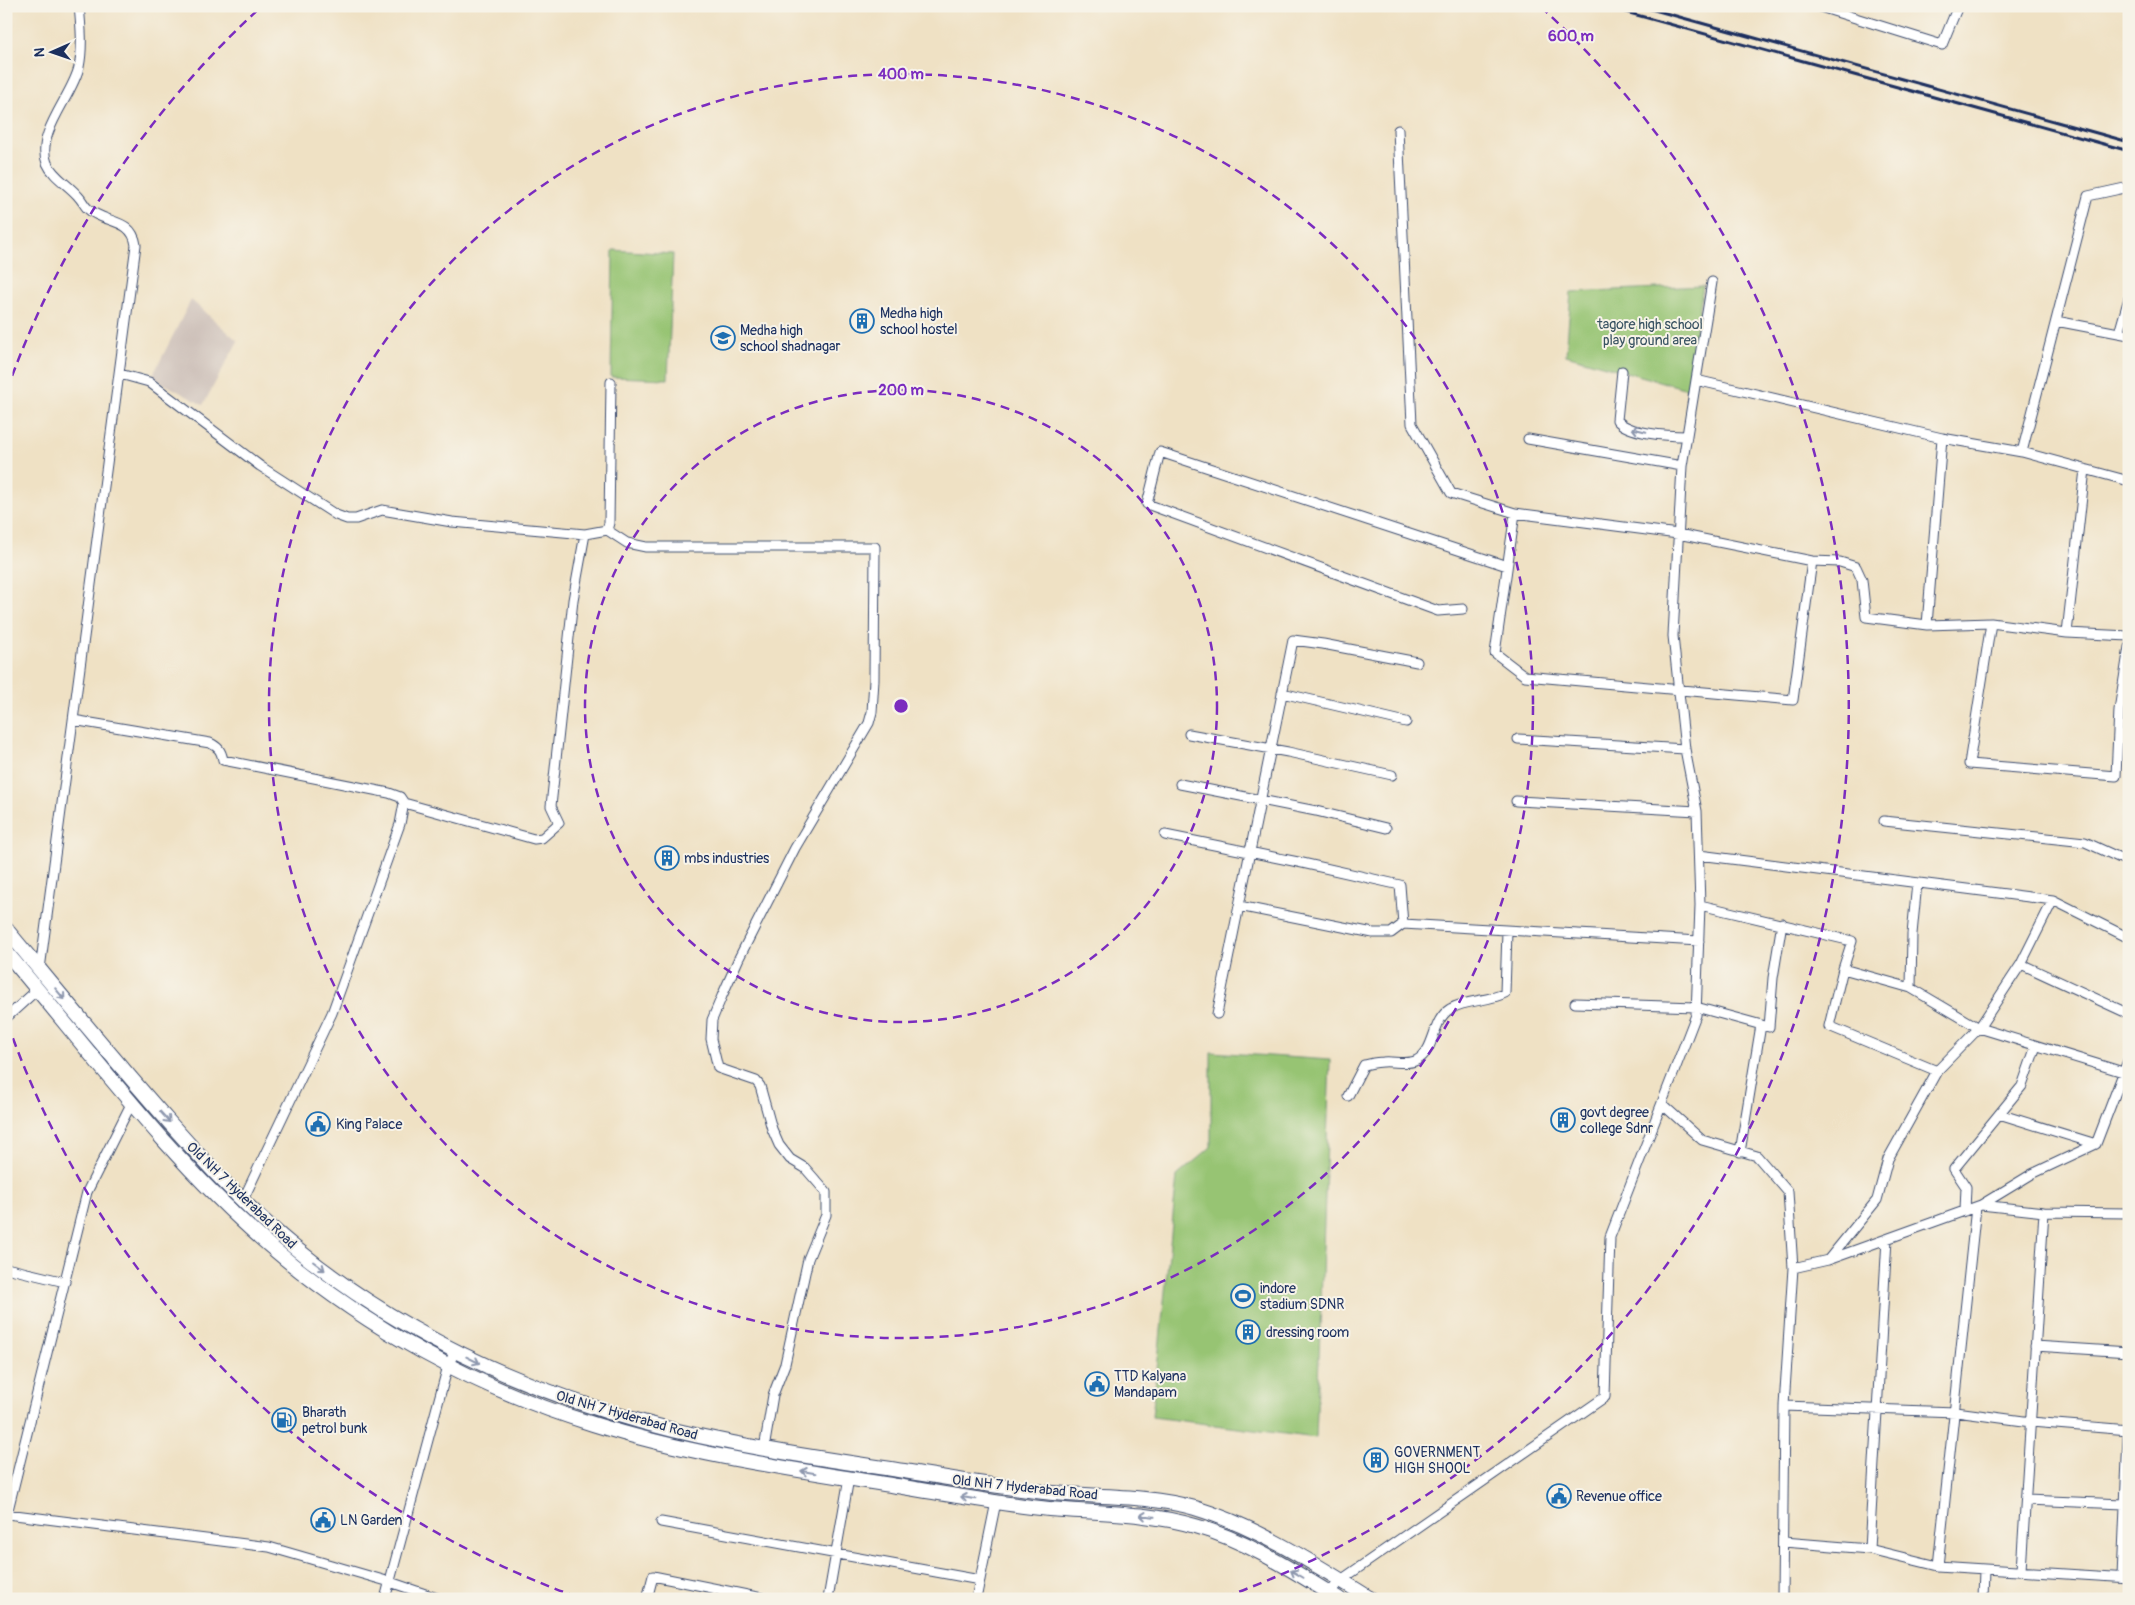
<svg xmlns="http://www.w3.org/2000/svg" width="2135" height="1605" viewBox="0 0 2135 1605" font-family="Pangolin,sans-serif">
	<rect width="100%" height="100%" fill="#f7f3e8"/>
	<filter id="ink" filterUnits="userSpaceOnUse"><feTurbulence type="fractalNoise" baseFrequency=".02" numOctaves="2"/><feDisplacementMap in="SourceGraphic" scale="10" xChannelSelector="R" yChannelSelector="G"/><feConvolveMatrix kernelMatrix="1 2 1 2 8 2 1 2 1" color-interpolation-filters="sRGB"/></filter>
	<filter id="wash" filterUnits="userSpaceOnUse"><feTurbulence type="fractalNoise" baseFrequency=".0096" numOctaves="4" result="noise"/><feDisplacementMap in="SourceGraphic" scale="20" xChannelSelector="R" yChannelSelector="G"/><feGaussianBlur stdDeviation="1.12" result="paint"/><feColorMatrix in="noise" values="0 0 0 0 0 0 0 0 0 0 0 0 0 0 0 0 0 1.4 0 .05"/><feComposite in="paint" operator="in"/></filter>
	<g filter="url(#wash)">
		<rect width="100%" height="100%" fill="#efe1c4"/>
		<path fill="#cec1ba" d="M 191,300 L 238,341 L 203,405 L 152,377 Z"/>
		<path fill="#97c473" stroke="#597a68" d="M 613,250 L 673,254 L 668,379 L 611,377 Z
			M 1703,286 L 1687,389 L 1566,355 L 1571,292 Z
			M 1211,1052 L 1330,1060 L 1316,1438 L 1152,1417 L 1177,1176 L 1211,1147 Z"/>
	</g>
	<g filter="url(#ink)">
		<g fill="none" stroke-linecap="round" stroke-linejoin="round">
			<g stroke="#3b4a6d" stroke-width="11">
				<path id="street" d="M 1817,6 L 1942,45 L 1958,6
					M 1398,130 L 1412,424 L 1451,493 L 1515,513 L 1495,653 L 1525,676 L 1793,700 L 1812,561
					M 2056,321 L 2129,335
					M 2119,333 L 2129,298
					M 1622,371 L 1617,420 C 1628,434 1669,436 1687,436
					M 120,374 L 149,382 L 260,466 L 336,515 L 347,519 L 356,519 L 382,510 L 452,522 L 585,534 L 607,530 L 609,523 L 611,382
					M 1696,380 L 1942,438
					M 1528,439 L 1682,466
					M 2022,452 L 2088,196 L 2129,187
					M 1515,513 L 1678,534 L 1812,561 L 1840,562 L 1856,567 L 1862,580 L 1866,617 L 1927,625
					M 607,530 L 627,543 L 646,547 L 875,547 L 874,680 L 872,712 L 869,723 L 795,848 L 739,958 L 722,996 L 712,1020 L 711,1039 L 718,1068 L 756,1081 L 760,1086 L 772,1129 L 779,1145 L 790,1159 L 805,1168 L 826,1192 L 826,1215 L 808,1259 L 785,1364 L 773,1395 L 764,1449
					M 1463,609 L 1438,611 L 1147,504 L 1160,452 L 1507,566
					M 1991,623 L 1927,625 L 1942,438 L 2022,452 L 2129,481
					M 2067,633 L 2085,469
					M 2129,636 L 2067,633 L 1991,623 L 1969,764 L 2116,776 L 2119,710 L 2129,647
					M 1282,693 L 1406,722
					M 73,720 L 210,743 C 218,747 221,750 223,760 L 389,793 L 400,797 L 404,803 L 400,824 L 332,1013 L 243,1200
					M 1189,734 L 1288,752 L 1392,775
					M 1518,739 L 1685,749
					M 1180,784 L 1316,811 L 1386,828
					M 1516,801 L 1697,811
					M 404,803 L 534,839 L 542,838 L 559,823 L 551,806 L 573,600 L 585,534
					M 1884,821 L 2085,842 L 2129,862
					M 1165,835 L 1298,862 L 1400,885 L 1403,924
					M 1699,855 L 2053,900 L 2129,938
					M 1700,905 L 1852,941 L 1843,969 L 1911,988 L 1979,1028 L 2123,1072
					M 1239,906 L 1373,933 L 1391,933 L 1403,924 L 1699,941
					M 2021,964 L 2129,1014
					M 40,969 L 136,245 C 132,217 103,224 87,208 C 84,205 82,200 78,196 C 69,185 53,177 47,163 C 35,134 73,95 79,67 C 83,48 81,26 79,6
					M 1843,969 L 1829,1026 L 1937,1071
					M 1911,988 L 1912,934 L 1917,883
					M 1575,1003 L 1696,1007 L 1769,1027 L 1773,978 L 1782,923
					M 1217,1014 L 1293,640 L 1323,644 L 1417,662
					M 6,1018 L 38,989
					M 1348,1096 L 1364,1065 C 1370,1064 1376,1062 1383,1062 C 1393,1061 1409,1065 1417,1060 C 1436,1050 1431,1021 1450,1009 C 1467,999 1488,1002 1505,993 L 1507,931
					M 132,1102 L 87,1192 L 7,1514 L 269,1547 L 390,1582 L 440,1599
					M 1662,1104 L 1702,1140 L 1757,1156 L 1788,1192 L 1793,1268 L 1828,1260 L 1877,1200 L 1888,1159 L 1937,1071 L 1979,1028 L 2021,964 L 2053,900
					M 1999,1114 L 2096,1144
					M 1740,1152 L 1761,1025
					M 1981,1205 L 2032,1174 L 2096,1144 L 2129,1058
					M 1965,1211 L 1966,1187 L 1954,1169 L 2022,1086 L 2036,1046
					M 1828,1260 L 1981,1205 L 2044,1212 L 2129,1213
					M 6,1268 L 65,1282
					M 2035,1346 L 2129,1352
					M 1784,1406 L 1956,1412 L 2031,1422 L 2129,1430
					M 2026,1500 L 2124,1504
					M 661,1522 L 980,1580
					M 1784,1542 L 1869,1549 L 1938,1566 L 2129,1578
					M 1869,1549 L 1887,1239
					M 1938,1566 L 1976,1207
					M 2021,1570 L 2044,1212
					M 2122,1577 L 2129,1412
					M 1327,1595 L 1341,1580 L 1605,1397 L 1610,1237 L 1696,1015 L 1700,905 L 1697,811 L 1685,749 L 1673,636 L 1682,466 L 1712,282
					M 385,1599 L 448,1366 L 455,1351
					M 647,1599 L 653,1576 L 767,1599
					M 828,1599 L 849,1478
					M 976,1599 L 996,1502
					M 1782,1599 L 1784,1406 L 1793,1268
					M 1983,1599 L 1984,1570"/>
			</g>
			<g stroke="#3b4a6d" stroke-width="16">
				<path id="primary" d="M 6,929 C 60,994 114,1060 170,1123 C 209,1167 249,1210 294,1247 C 396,1331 519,1388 646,1423 C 731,1446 818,1458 904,1471 C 953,1479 1003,1488 1053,1493 C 1101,1497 1148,1495 1195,1508 C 1258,1527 1315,1564 1371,1599
					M 6,952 C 91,1052 170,1160 270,1246 C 363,1326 475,1388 593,1424 C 694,1456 799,1470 903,1487 C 952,1495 1000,1504 1049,1509 C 1098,1513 1147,1512 1195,1526 C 1246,1540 1294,1571 1339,1599"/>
			</g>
			<use href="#street" stroke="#fff" stroke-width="9"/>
			<use href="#primary" stroke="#fff" stroke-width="14"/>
			<path stroke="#1b2f5e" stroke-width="3" d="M 1604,6 L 2129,151
				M 1640,6 L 2129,142"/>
		</g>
		<defs><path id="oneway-shaft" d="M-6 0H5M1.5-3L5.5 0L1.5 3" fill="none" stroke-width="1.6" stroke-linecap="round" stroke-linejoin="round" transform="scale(1.25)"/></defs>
		<g stroke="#8d97ae">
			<use href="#oneway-shaft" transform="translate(1639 430) rotate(-167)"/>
			<use href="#oneway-shaft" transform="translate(60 994) rotate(50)"/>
			<use href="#oneway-shaft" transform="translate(165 1117) rotate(48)"/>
			<use href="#oneway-shaft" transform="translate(319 1266) rotate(37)"/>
			<use href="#oneway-shaft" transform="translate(473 1360) rotate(26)"/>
			<use href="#oneway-shaft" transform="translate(808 1472) rotate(-171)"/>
			<use href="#oneway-shaft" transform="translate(968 1498) rotate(-171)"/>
			<use href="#oneway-shaft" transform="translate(1147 1516) rotate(-174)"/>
			<use href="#oneway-shaft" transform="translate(1297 1574) rotate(-150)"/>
		</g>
	</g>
	<g fill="none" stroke="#7b2cbf" stroke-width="2.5" stroke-dasharray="9 6">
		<circle cx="901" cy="706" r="316"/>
		<circle cx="901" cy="706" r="632"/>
		<path d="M577 1597A948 948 0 0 1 7 1022M7 390A948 948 0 0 1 261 7M1541 7A948 948 0 0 1 1225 1597"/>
	</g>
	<defs>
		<g id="building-ring" transform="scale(1.25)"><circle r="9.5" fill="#f7f3e8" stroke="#1f6fb2" stroke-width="1.5"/><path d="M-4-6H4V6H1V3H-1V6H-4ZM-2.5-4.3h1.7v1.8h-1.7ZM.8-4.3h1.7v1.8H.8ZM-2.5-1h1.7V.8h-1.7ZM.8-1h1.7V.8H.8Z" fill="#1f6fb2"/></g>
		<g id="school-ring" transform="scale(1.25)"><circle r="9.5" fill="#f7f3e8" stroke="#1f6fb2" stroke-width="1.5"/><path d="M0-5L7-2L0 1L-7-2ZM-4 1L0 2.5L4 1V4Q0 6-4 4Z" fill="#1f6fb2"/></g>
		<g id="civic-ring" transform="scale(1.25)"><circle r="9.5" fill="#f7f3e8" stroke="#1f6fb2" stroke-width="1.5"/><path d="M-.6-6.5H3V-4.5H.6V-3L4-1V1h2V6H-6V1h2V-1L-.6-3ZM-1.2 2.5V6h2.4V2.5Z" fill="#1f6fb2"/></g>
		<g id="stadium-ring" transform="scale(1.25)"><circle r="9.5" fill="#f7f3e8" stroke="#1f6fb2" stroke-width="1.5"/><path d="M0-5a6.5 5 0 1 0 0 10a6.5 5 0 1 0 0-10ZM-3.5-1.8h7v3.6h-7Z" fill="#1f6fb2"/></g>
		<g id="fuel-ring" transform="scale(1.25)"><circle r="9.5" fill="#f7f3e8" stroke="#1f6fb2" stroke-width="1.5"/><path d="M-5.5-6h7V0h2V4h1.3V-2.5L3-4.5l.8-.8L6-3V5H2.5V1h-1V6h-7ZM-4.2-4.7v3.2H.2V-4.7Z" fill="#1f6fb2"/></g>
	</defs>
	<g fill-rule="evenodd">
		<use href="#building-ring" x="862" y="321"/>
		<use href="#school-ring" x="723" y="338"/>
		<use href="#building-ring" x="667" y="858"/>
		<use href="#building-ring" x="1563" y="1120"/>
		<use href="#civic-ring" x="318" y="1124"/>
		<use href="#stadium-ring" x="1243" y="1296"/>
		<use href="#building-ring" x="1248" y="1332"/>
		<use href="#civic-ring" x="1097" y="1384"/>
		<use href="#fuel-ring" x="284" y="1420"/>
		<use href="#building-ring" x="1376" y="1460"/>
		<use href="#civic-ring" x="1559" y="1496"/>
		<use href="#civic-ring" x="323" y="1520"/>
	</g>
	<g text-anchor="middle" stroke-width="4" stroke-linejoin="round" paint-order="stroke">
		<g font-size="14" fill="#1b2f5e" stroke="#f7f3e8" text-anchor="start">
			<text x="880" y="318">Medha high<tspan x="880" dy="16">school hostel</tspan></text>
			<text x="740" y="335">Medha high<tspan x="740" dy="16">school shadnagar</tspan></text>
			<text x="684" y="863">mbs industries</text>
			<text x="1580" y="1117">govt degree<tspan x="1580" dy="16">college Sdnr</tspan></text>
			<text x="336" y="1129">King Palace</text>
			<text x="1260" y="1293">indore<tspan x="1260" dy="16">stadium SDNR</tspan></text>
			<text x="1266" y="1337">dressing room</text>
			<text x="1114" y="1381">TTD Kalyana<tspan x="1114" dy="16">Mandapam</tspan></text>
			<text x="302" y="1417">Bharath<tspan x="302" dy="16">petrol bunk</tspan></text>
			<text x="1394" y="1457">GOVERNMENT<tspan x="1394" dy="16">HIGH SHOOL</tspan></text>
			<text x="1576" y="1501">Revenue office</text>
			<text x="340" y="1525">LN Garden</text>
		</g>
		<g font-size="14" fill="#3a5463" stroke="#f7f3e8">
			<text x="1650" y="329">tagore high school<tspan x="1650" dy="16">play ground area</tspan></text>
		</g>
		<g font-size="14" fill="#1b2f5e" stroke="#f7f3e8">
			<text transform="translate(242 1195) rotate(44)" y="5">Old NH 7 Hyderabad Road</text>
			<text transform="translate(627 1415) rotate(16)" y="5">Old NH 7 Hyderabad Road</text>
			<text transform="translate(1025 1487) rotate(6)" y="5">Old NH 7 Hyderabad Road</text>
		</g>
	</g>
	<circle cx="901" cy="706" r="8" fill="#7b2cbf" stroke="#f7f3e8" stroke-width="2.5"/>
	<g font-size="15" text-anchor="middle" font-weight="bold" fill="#7b2cbf" stroke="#f7f3e8" stroke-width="4" stroke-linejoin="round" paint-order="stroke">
		<text x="1571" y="41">600 m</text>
		<text x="901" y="79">400 m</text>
		<text x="901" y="395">200 m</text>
	</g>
	<rect width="2135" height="1605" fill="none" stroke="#f7f3e8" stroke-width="25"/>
	<g transform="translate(52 52) rotate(268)" stroke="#f7f3e8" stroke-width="4" paint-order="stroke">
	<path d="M0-4L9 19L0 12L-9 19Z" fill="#1b2f5e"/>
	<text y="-8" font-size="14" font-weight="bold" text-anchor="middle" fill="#1b2f5e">N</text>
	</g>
</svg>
